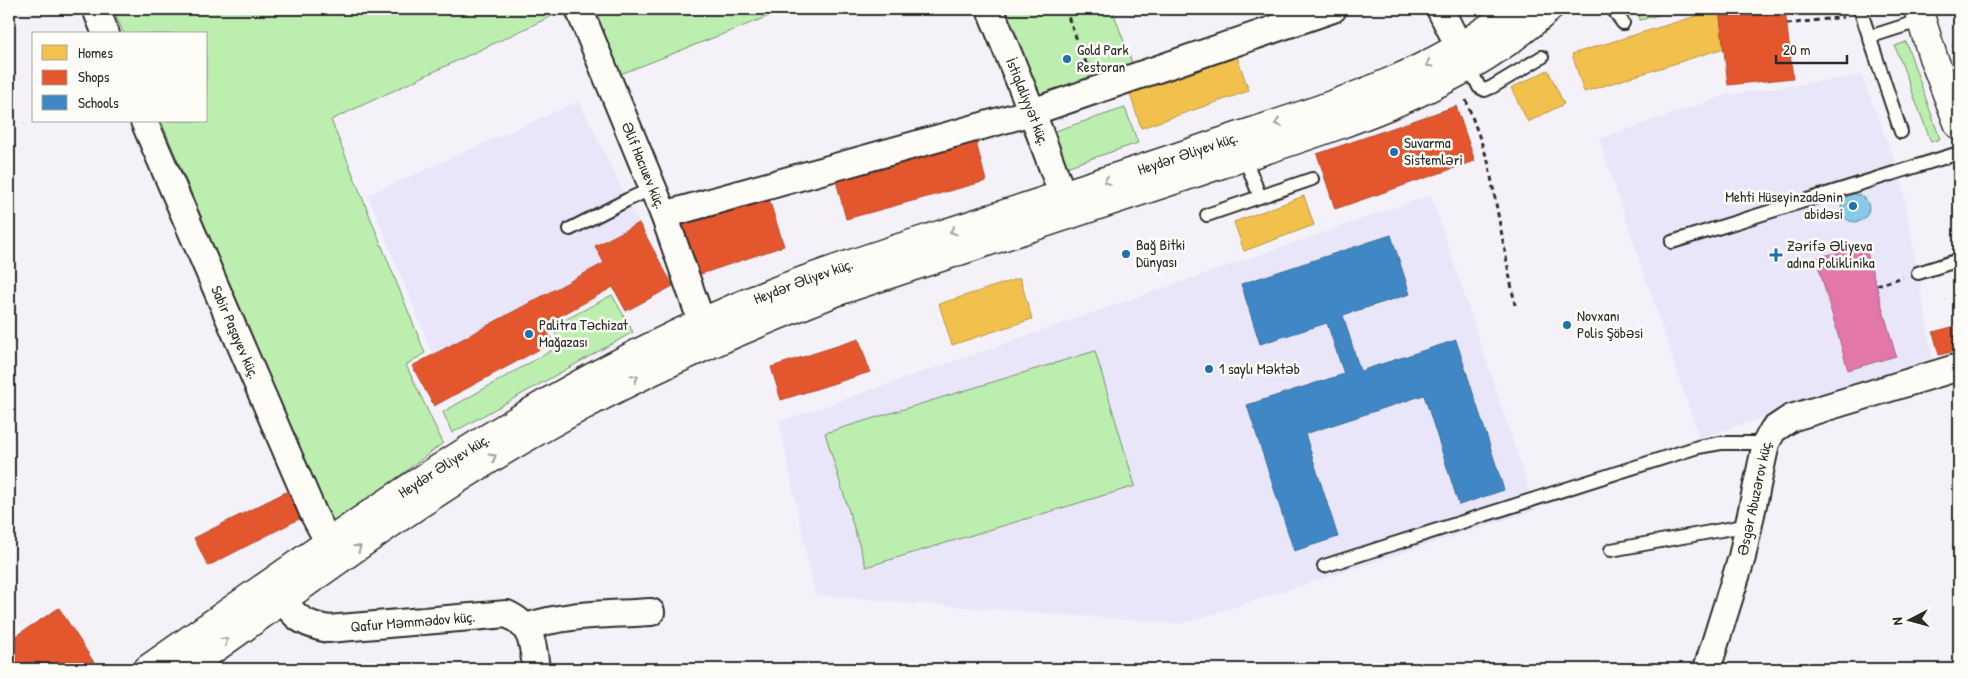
<svg xmlns="http://www.w3.org/2000/svg" width="1968" height="678" viewBox="0 0 1968 678" font-family="'Patrick Hand',sans-serif">
	<rect width="100%" height="100%" fill="#f4f2f8"/>
	<filter id="ink" filterUnits="userSpaceOnUse"><feTurbulence type="fractalNoise" baseFrequency=".02" numOctaves="2"/><feDisplacementMap in="SourceGraphic" scale="10" xChannelSelector="R" yChannelSelector="G"/><feConvolveMatrix kernelMatrix="1 2 1 2 8 2 1 2 1" color-interpolation-filters="sRGB"/></filter>
	<g filter="url(#ink)">
		<path fill="#e9e6f9" d="M 1861,75 L 1900,173 L 1934,363 L 1699,438 L 1599,139 L 1727,95 Z
			M 579,101 L 639,223 L 595,246 L 604,263 L 433,355 L 368,195 Z
			M 1431,195 L 1536,510 L 1182,624 L 815,595 L 779,422 Z"/>
		<path fill="#bcefaf" stroke="#748d6d" d="M 113,9 L 567,9 L 331,120 L 425,353 L 406,365 L 443,443 L 332,527 L 161,121 L 206,121 L 206,34 L 124,34 Z
			M 592,9 L 787,9 L 618,75 Z
			M 1003,9 L 1112,9 L 1132,63 L 1038,96 Z
			M 1638,9 L 1680,9 L 1640,20 Z
			M 1906,42 L 1940,139 L 1931,142 L 1895,46 Z
			M 1125,108 L 1138,143 L 1066,167 L 1052,132 Z
			M 612,295 L 633,332 L 452,433 L 443,412 L 561,345 L 552,327 Z
			M 1095,351 L 1135,486 L 866,567 L 825,433 Z"/>
		<path fill="#85cbe6" stroke="#618b9b" d="M1841 208a14 14 0 1 1 28 0a14 14 0 1 1-28 0Z"/>
		<path fill="#f2c14e" stroke="#b69444" d="M 1719,9 L 1724,48 L 1584,92 L 1572,54 Z
			M 1959,30 L 1959,49 L 1952,46 Z
			M 1235,51 L 1249,91 L 1141,128 L 1128,88 Z
			M 1548,70 L 1564,104 L 1528,122 L 1511,88 Z
			M 1304,196 L 1314,225 L 1244,251 L 1234,222 Z
			M 1020,278 L 1032,319 L 952,345 L 939,304 Z"/>
		<path fill="#e4572e" stroke="#ac4a2d" d="M 1719,9 L 1785,9 L 1793,78 L 1728,85 Z
			M 1456,106 L 1475,161 L 1335,209 L 1317,154 Z
			M 975,138 L 986,181 L 846,219 L 835,177 Z
			M 768,196 L 784,246 L 698,275 L 681,224 Z
			M 639,223 L 673,286 L 626,311 L 613,287 L 544,325 L 553,342 L 434,406 L 412,366 L 604,263 L 595,246 Z
			M 1959,325 L 1959,350 L 1939,355 L 1933,332 Z
			M 859,339 L 870,372 L 781,400 L 771,367 Z
			M 288,491 L 301,518 L 208,566 L 194,538 Z
			M 59,608 L 95,664 L 87,669 L 9,669 L 9,640 Z"/>
		<path fill="#3f88c5" stroke="#396c97" d="M 1391,235 L 1410,294 L 1343,315 L 1360,371 L 1456,340 L 1504,490 L 1459,505 L 1424,395 L 1305,434 L 1338,537 L 1294,551 L 1247,405 L 1344,374 L 1327,323 L 1260,344 L 1241,284 Z"/>
		<path fill="#e377a8" stroke="#ac6082" d="M 1865,245 L 1896,356 L 1848,370 L 1816,258 Z"/>
		<g fill="none" stroke-linecap="round" stroke-linejoin="round">
			<g stroke="#2b2b2b" stroke-width="16">
				<path id="service" d="M 1613,9 L 1623,23
					M 1860,9 L 1901,132
					M 1869,37 L 1922,20
					M 1469,66 L 1479,87 L 1485,90 L 1492,87 L 1542,57
					M 1244,156 L 1260,197
					M 1207,215 L 1312,179
					M 570,229 L 627,200 L 653,188
					M 1672,242 L 1959,153
					M 1918,273 L 1959,260
					M 1611,550 L 1749,525
					M 1324,566 L 1698,447 L 1721,443 L 1766,443"/>
			</g>
			<g stroke="#2b2b2b" stroke-width="30">
				<g id="minor">
					<path d="M 96,9 L 106,34"/>
					<path id="s1" d="M 579,9 L 664,215 L 709,343"/>
					<path id="s2" d="M 990,9 L 1032,112 L 1070,215"/>
					<path d="M 1440,9 L 1469,66"/>
					<path id="s3" d="M 144,121 L 314,515 L 329,543"/>
					<path d="M 664,215 L 1032,112 L 1333,9"/>
					<path id="s4" d="M 273,582 C 291,611 293,622 328,629 L 507,614 C 533,626 533,644 536,669"/>
					<path d="M 526,627 C 566,613 609,615 651,612"/>
					<path id="s5" d="M 1707,669 L 1742,557 L 1766,443 L 1773,430 L 1791,418 L 1959,367"/>
				</g>
			</g>
			<g stroke="#2b2b2b" stroke-width="31">
				<g id="primary">
					<path d="M 1918,9 L 1933,57 L 1959,125"/>
					<path id="s6" d="M 148,669 C 347,530 543,383 771,293 C 837,267 906,246 974,224 C 1057,197 1140,170 1222,142 C 1324,108 1429,78 1514,9"/>
					<path d="M 185,669 C 304,586 421,495 548,425 C 641,372 738,330 838,291 C 959,252 1080,212 1201,171 C 1321,130 1452,97 1548,9"/>
				</g>
			</g>
			<path stroke="#2b2b2b" stroke-width="3" stroke-dasharray="5 4" stroke-linecap="butt" d="M 1065,9 L 1088,68
				M 1787,24 L 1844,17
				M 1466,100 L 1488,161 L 1515,305
				M 1877,285 L 1903,277"/>
			<use href="#service" stroke="#fdfcf7" stroke-width="12"/>
			<use href="#minor" stroke="#fdfcf7" stroke-width="26"/>
			<use href="#primary" stroke="#fdfcf7" stroke-width="28"/>
		</g>
		<defs><path id="oneway-chevron" d="M-2-3.5L2.5 0L-2 3.5" fill="none" stroke-width="1.6" stroke-linecap="round" stroke-linejoin="round" transform="scale(1.25)"/></defs>
		<g stroke="#9e9e9b">
			<use href="#oneway-chevron" transform="translate(1429 64) rotate(151)"/>
			<use href="#oneway-chevron" transform="translate(1278 123) rotate(161)"/>
			<use href="#oneway-chevron" transform="translate(1107 181) rotate(161)"/>
			<use href="#oneway-chevron" transform="translate(953 231) rotate(162)"/>
			<use href="#oneway-chevron" transform="translate(635 378) rotate(-27)"/>
			<use href="#oneway-chevron" transform="translate(493 457) rotate(-31)"/>
			<use href="#oneway-chevron" transform="translate(358 548) rotate(-36)"/>
			<use href="#oneway-chevron" transform="translate(225 641) rotate(-35)"/>
		</g>
	</g>
	<g fill="#1f6fb2" stroke="#fdfcf7" stroke-width="2">
		<circle cx="1067" cy="59" r="5"/>
		<circle cx="1394" cy="152" r="5"/>
		<circle cx="1853" cy="206" r="5"/>
		<circle cx="1126" cy="254" r="5"/>
		<path d="M1773.5 247.5h5v5h5v5h-5v5h-5v-5h-5v-5h5z"/>
		<circle cx="1567" cy="325" r="5"/>
		<circle cx="529" cy="334" r="5"/>
		<circle cx="1209" cy="369" r="5"/>
	</g>
	<g text-anchor="middle" stroke-width="5" stroke-linejoin="round" paint-order="stroke">
		<g font-size="15" fill="#2b2b2b" stroke="#fdfcf7" text-anchor="start">
			<text x="1077" y="55">Gold Park<tspan x="1077" dy="17">Restoran</tspan></text>
			<text x="1404" y="148">Suvarma<tspan x="1404" dy="17">Sistemləri</tspan></text>
			<text x="1843" y="202" text-anchor="end">Mehti Hüseyinzadənin<tspan x="1843" dy="17">abidəsi</tspan></text>
			<text x="1136" y="250">Bağ Bitki<tspan x="1136" dy="17">Dünyası</tspan></text>
			<text x="1787" y="251">Zərifə Əliyeva<tspan x="1787" dy="17">adına Poliklinika</tspan></text>
			<text x="1577" y="321">Novxanı<tspan x="1577" dy="17">Polis Şöbəsi</tspan></text>
			<text x="539" y="330">Palitra Təchizat<tspan x="539" dy="17">Mağazası</tspan></text>
			<text x="1219" y="374">1 saylı Məktəb</text>
		</g>
		<g font-size="15" fill="#2b2b2b" stroke="#fdfcf7">
			<text dy="5" stroke="none"><textPath href="#s2" startOffset="100">İstiqlaliyyət küç.</textPath></text>
			<text dy="5" stroke="none"><textPath href="#s6" startOffset="1169">Heydər Əliyev küç.</textPath></text>
			<text dy="5" stroke="none"><textPath href="#s1" startOffset="169">Əlif Hacıuev küç.</textPath></text>
			<text dy="5" stroke="none"><textPath href="#s6" startOffset="764">Heydər Əliyev küç.</textPath></text>
			<text dy="5" stroke="none"><textPath href="#s3" startOffset="230">Sabir Paşayev küç.</textPath></text>
			<text dy="5" stroke="none"><textPath href="#s6" startOffset="359">Heydər Əliyev küç.</textPath></text>
			<text dy="5" stroke="none"><textPath href="#s5" startOffset="178">Əsgər Abuzərov küç.</textPath></text>
			<text dy="5" stroke="none"><textPath href="#s4" startOffset="161">Qafur Məmmədov küç.</textPath></text>
		</g>
	</g>
	<rect width="1968" height="678" fill="none" stroke="#fdfcf7" stroke-width="30"/>
	<rect x="15" y="15" width="1938" height="648" fill="none" stroke="#2b2b2b" stroke-width="2" filter="url(#ink)"/>
	<rect x="32" y="32" width="175" height="90" fill="#fdfcf7" stroke="#a9a8a5"/>
	<rect x="42" y="45" width="25" height="15" fill="#f2c14e" stroke="#a9a8a5"/>
	<text x="78" y="58" font-size="15" fill="#2b2b2b">Homes</text>
	<rect x="42" y="70" width="25" height="15" fill="#e4572e" stroke="#a9a8a5"/>
	<text x="78" y="82" font-size="15" fill="#2b2b2b">Shops</text>
	<rect x="42" y="95" width="25" height="15" fill="#3f88c5" stroke="#a9a8a5"/>
	<text x="78" y="108" font-size="15" fill="#2b2b2b">Schools</text>
	<g transform="translate(1910 620) rotate(264)" stroke="#fdfcf7" stroke-width="4" paint-order="stroke">
	<path d="M0-4L9 19L0 12L-9 19Z" fill="#2b2b2b"/>
	<text y="-8" font-size="14" font-weight="bold" text-anchor="middle" fill="#2b2b2b">N</text>
	</g>
	<path d="M1776 55v8h71v-8" fill="none" stroke="#2b2b2b" stroke-width="2.5"/>
	<text x="1783" y="55" font-size="15" fill="#2b2b2b" stroke="#fdfcf7" stroke-width="4" paint-order="stroke">20 m</text>
</svg>
